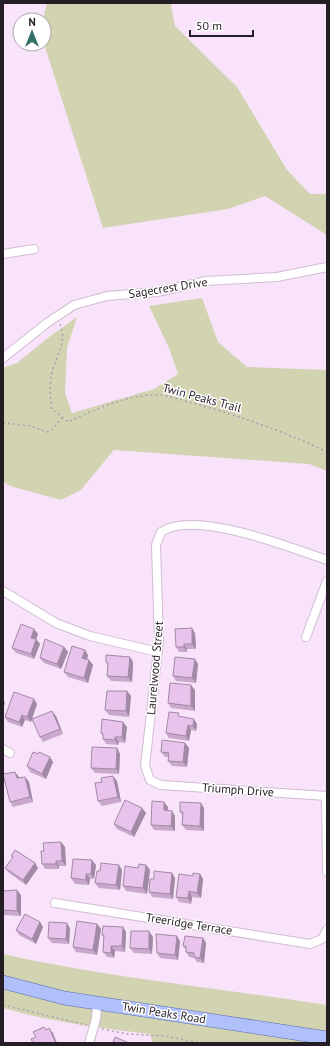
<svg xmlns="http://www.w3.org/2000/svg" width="330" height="1046" viewBox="0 0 330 1046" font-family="'PT Sans',sans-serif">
	<rect width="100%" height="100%" fill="#f9e3fb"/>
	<path fill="#d1d3b1" d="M 47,3 L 172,3 L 171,6 L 175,26 L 237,87 L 287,170 L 310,194 L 327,194 L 327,235 L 265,196 L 228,209 L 103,228 L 45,47 L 43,19 Z
		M 202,298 L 218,342 L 247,367 L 327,370 L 327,471 L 309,464 L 114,450 L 81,490 L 61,500 L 10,486 L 3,481 L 3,368 L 17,363 L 49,337 L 77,317 L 67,348 L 65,393 L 72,413 L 154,389 L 178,374 L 169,348 L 149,306 Z
		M 3,954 C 109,978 219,988 327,1005 L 327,1043 L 153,1043 L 150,1034 C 100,1028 51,1022 3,1008 Z"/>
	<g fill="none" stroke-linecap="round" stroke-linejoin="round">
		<g stroke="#d1bcd4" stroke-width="10">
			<path id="street" d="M 3,254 L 34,249
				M 3,358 L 47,323 L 74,305 L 107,296 L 157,292 L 206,281 L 277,277 L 327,267
				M 327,560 C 292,548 194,509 161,532 L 156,545 L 159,641 L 145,766 L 150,780 L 161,785 L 327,796
				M 3,591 L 56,623 L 90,636 L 158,652
				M 306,637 L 327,581
				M 3,749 L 10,753
				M 326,796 L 327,872
				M 55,903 L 310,944 L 322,939 L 327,930
				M 89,1043 L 96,1019 L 97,1003"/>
		</g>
		<g stroke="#5c6caf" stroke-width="14">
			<path id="primary" d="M 3,982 L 64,998 L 327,1038"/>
		</g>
		<path stroke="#af9eb1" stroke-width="1.5" stroke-dasharray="2 3" stroke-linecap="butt" d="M 60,324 C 67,341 58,353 53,369 C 49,382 50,395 52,409 L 68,422 C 94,410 122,397 151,395 C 165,394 180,400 193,403 C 239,416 284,431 327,452
			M 3,423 L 31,426 L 47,432 L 53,429 L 62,418
			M 3,1005 L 87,1025
			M 102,1029 L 128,1034 L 164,1036 L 201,1043"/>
		<use href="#street" stroke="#fff" stroke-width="8"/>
		<use href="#primary" stroke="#afc0fb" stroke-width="13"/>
	</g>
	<path fill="#c8a9cb" d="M 195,633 L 196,649 L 187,649 L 187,652 L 179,652 L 176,647 Z
		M 38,634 L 36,639 L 40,644 L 34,659 L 16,653 L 12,648 Z
		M 64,647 L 68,652 L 61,669 L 44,663 L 40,658 Z
		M 88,655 L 87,659 L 89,660 L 93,665 L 88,683 L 68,677 L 64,672 Z
		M 130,657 L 133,662 L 132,682 L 111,681 L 107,676 L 108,666 L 106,662 Z
		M 198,664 L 196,683 L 176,681 L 173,676 Z
		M 195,690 L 195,711 L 171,708 L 168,703 Z
		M 127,691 L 131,696 L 129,717 L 109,715 L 105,710 Z
		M 37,704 L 31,722 L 25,720 L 22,727 L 8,722 L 5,717 Z
		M 56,716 L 63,734 L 43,742 L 40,737 Z
		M 181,717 L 197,724 L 196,731 L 191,730 L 189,741 L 169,738 L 166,733 Z
		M 123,722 L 127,727 L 125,743 L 119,742 L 118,745 L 106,744 L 103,739 L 103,736 L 101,733 Z
		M 185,743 L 189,748 L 187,767 L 172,766 L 168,761 L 169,757 L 165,757 L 161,752 Z
		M 117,748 L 120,754 L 119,774 L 95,773 L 91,768 Z
		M 38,754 L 50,757 L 53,762 L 46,779 L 30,772 L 27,766 Z
		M 15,772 L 19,778 L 25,777 L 29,782 L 33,802 L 13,807 L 10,802 Z
		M 117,781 L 121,802 L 102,806 L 98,801 Z
		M 168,807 L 168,810 L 175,816 L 175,831 L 154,830 L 151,825 Z
		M 142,808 L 146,813 L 134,837 L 117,829 L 114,824 Z
		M 204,808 L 204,831 L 186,830 L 182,825 L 183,816 L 180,812 Z
		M 61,842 L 65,847 L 66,866 L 59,866 L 59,869 L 45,869 L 42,864 L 44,851 Z
		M 11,856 L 35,863 L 38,868 L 26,885 L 9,873 L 5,868 L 13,858 Z
		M 96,865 L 94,879 L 90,879 L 89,885 L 75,884 L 71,878 Z
		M 119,865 L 122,870 L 120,890 L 99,888 L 95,883 Z
		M 146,865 L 150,870 L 147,894 L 126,891 L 123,886 L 138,868 Z
		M 172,873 L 175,878 L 173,899 L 152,897 L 149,892 L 154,879 Z
		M 200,874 L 203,879 L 201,898 L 192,897 L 191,904 L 179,902 L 176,897 L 193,876 Z
		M 3,891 L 21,895 L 21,916 L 3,915 Z
		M 40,922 L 43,927 L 36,944 L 19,935 L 16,930 Z
		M 97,924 L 101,929 L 97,955 L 76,952 L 73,947 Z
		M 123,927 L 126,932 L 125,952 L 115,951 L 114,958 L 107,957 L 103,952 L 104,938 L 102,935 Z
		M 70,928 L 69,944 L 52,943 L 48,938 Z
		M 153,937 L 152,954 L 134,953 L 130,948 Z
		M 203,938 L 206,943 L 204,963 L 197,962 L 194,958 L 189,957 L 186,952 L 186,950 L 183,946 Z
		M 180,941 L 178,960 L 160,958 L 157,953 Z"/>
	<path fill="#a289a5" d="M 192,628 L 195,633 L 196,649 L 192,644 Z
		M 34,629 L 38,634 L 35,643 L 31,638 Z
		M 36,639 L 40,644 L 34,659 L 31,654 Z
		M 184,644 L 187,649 L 187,652 L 184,647 Z
		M 64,647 L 68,652 L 61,669 L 57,664 Z
		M 85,650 L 88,655 L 86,663 L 82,658 Z
		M 130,657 L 133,662 L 132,682 L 128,677 Z
		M 195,659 L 198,664 L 196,683 L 192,678 Z
		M 89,660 L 93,665 L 88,683 L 84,678 Z
		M 191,685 L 195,690 L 195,711 L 191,706 Z
		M 127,691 L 131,696 L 129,717 L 126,711 Z
		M 34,699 L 37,704 L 31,722 L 27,717 Z
		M 3,700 L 5,703 L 3,709 Z
		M 52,711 L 56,716 L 63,734 L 60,729 Z
		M 22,715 L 25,720 L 22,727 L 19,722 Z
		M 194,719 L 197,724 L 196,731 L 193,726 Z
		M 123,722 L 127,727 L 125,743 L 122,737 Z
		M 188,725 L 191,730 L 189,741 L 186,736 Z
		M 115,737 L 119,742 L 118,745 L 115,740 Z
		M 185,743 L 189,748 L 187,767 L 183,762 Z
		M 117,748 L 120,754 L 119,774 L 116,769 Z
		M 50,757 L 53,762 L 46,779 L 42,774 Z
		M 15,772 L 19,777 L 21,784 L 17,778 Z
		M 113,776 L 117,781 L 121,802 L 118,797 Z
		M 25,777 L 29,782 L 33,802 L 30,797 Z
		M 164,802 L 168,807 L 167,815 L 164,810 Z
		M 201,803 L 204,808 L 204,831 L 200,826 Z
		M 142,808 L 146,813 L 134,837 L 131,832 Z
		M 172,811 L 175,816 L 175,831 L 171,826 Z
		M 61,842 L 65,847 L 66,866 L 62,861 Z
		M 92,860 L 96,865 L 94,879 L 91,874 Z
		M 56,861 L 59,866 L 59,869 L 56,864 Z
		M 35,863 L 38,868 L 26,885 L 23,880 Z
		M 119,865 L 122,870 L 120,890 L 116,885 Z
		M 146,865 L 150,870 L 147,894 L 143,888 Z
		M 172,873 L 175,878 L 173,899 L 170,894 Z
		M 86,874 L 90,879 L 89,885 L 86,880 Z
		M 200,874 L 203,879 L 201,898 L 197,893 Z
		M 17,890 L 21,895 L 21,916 L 17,911 Z
		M 189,891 L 192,897 L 191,904 L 188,898 Z
		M 40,922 L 43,927 L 36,944 L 32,939 Z
		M 67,923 L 70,928 L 69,944 L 66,939 Z
		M 97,924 L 101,929 L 97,955 L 93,950 Z
		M 123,927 L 126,932 L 125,952 L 122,946 Z
		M 149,931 L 153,937 L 152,954 L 149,949 Z
		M 177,936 L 180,941 L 178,960 L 175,955 Z
		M 203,938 L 206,943 L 204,963 L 200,958 Z
		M 111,946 L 115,951 L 114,958 L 111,953 Z
		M 49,1028 L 53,1033 L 57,1043 L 56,1043 Z"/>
	<path fill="#e8c4ec" stroke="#a289a5" d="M 21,624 L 34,629 L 31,638 L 36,639 L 31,654 L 12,648 Z
		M 192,628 L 192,644 L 184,644 L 184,647 L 176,647 L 175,629 Z
		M 45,639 L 64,647 L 57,664 L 40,658 Z
		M 72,646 L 85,650 L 82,658 L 89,660 L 84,678 L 64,672 Z
		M 106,655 L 130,657 L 128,677 L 107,676 L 108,663 L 106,662 Z
		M 175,657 L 195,659 L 192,678 L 173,676 Z
		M 170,683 L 191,685 L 191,706 L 168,703 Z
		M 107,691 L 127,691 L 126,711 L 105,710 Z
		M 14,692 L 34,699 L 27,717 L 22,715 L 19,722 L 5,717 Z
		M 52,711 L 60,729 L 40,737 L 32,719 Z
		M 169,712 L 179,713 L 178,716 L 194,719 L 193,726 L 188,725 L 186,736 L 166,733 Z
		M 102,719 L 123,722 L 122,737 L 115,737 L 115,740 L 103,739 L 103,734 L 101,733 Z
		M 162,740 L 185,743 L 183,762 L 168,761 L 169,753 L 161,752 Z
		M 92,747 L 117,748 L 116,769 L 91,768 Z
		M 33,752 L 38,754 L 39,752 L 50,757 L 42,774 L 27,766 Z
		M 15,772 L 17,778 L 25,777 L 30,797 L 10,802 L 3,774 Z
		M 113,776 L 118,797 L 98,801 L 95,783 L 102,782 L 101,778 Z
		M 125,800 L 142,808 L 131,832 L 114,824 Z
		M 152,801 L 164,802 L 164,810 L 172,811 L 171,826 L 151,825 Z
		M 180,802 L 201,803 L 200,826 L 182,825 L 183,812 L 180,812 Z
		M 61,842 L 62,861 L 56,861 L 56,864 L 42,864 L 41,851 L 44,851 L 43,843 Z
		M 15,850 L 35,863 L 23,880 L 5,868 L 13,857 L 11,856 Z
		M 73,859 L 92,860 L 91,874 L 86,874 L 86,880 L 71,878 Z
		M 101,863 L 119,865 L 116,885 L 95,883 L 97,871 L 100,871 Z
		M 139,864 L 146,865 L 143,888 L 123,886 L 125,866 L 138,868 Z
		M 154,871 L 172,873 L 170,894 L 149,892 L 150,879 L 154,879 Z
		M 193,873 L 200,874 L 197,893 L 189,891 L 188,898 L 176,897 L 179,874 L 193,876 Z
		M 17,890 L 17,911 L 3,910 L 3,891 Z
		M 25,914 L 40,922 L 32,939 L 16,930 Z
		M 77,921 L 97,924 L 93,950 L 73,947 Z
		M 49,922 L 67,923 L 66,939 L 48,938 Z
		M 103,926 L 123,927 L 122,946 L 111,946 L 111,953 L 103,952 L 104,935 L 102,935 Z
		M 131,931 L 149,931 L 149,949 L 130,948 Z
		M 156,934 L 177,936 L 175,955 L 157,953 Z
		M 185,936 L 203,938 L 200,958 L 194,957 L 194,953 L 186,952 L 186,946 L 183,946 Z
		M 44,1027 L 46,1030 L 49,1028 L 56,1043 L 33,1043 L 31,1039 L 36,1037 L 33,1032 Z
		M 115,1037 L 129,1043 L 113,1043 Z"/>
	<g text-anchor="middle" stroke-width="3" stroke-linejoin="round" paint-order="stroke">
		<g font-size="12" fill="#251d26" stroke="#fff">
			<text transform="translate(168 288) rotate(-9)" y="4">Sagecrest Drive</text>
			<text transform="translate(202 398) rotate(15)" y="4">Twin Peaks Trail</text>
			<text transform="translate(155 668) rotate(-85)" y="4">Laurelwood Street</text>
			<text transform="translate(238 790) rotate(4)" y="4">Triumph Drive</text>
			<text transform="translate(189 924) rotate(9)" y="4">Treeridge Terrace</text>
			<text transform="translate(164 1013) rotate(9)" y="4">Twin Peaks Road</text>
		</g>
	</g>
	<rect width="330" height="1046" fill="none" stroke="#251d26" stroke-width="8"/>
	<g transform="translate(32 32)"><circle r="19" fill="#ffffff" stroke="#a8a5a8"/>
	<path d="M0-3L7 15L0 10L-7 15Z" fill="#317364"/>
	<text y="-6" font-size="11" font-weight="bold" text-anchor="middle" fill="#251d26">N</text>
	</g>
	<path d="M190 30v6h63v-6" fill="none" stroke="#251d26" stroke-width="2"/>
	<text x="196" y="30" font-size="12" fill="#251d26" stroke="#ffffff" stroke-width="3" paint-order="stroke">50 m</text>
</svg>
